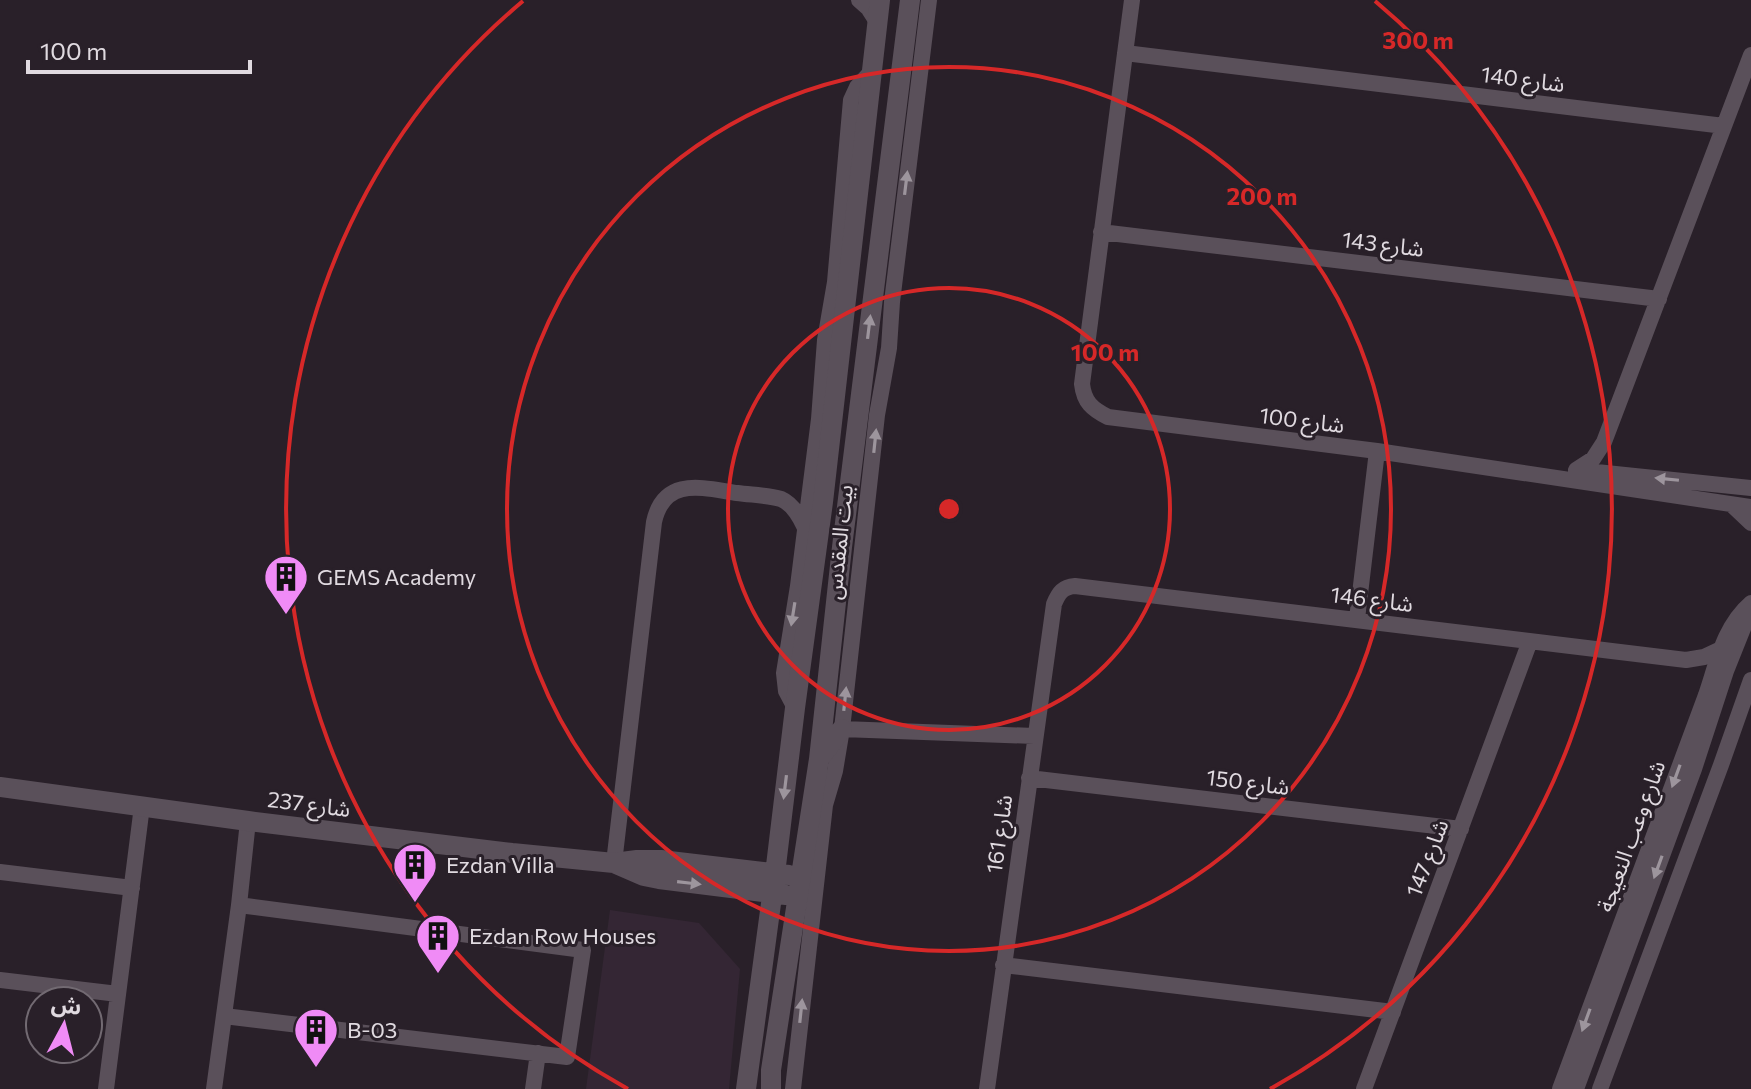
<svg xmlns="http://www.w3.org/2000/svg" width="1751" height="1089" viewBox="0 0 1751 1089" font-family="Commissioner,'Noto Sans Arabic',sans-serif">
	<rect width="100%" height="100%" fill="#292029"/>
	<path fill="#342634" d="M 610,910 L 699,923 L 740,969 L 729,1089 L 586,1089 Z"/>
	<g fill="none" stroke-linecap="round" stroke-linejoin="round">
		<path stroke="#5a505a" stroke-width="16" d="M 859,0 L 868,8 L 877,22
			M 1132,0 L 1082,384 C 1084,402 1092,409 1108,417 L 1377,451 L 1751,507
			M 1125,53 L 1724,126
			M 1101,232 L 1659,299
			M 1576,470 L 1593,459 L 1604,442 L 1751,55
			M 1577,470 L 1751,488
			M 1732,505 L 1751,523
			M 1357,619 L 1377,451
			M 795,708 L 786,691 L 784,673 L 798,586 L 819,419 L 825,340 L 835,282 L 851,100 L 857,87 L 872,71
			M 842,729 L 1034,736
			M 1029,778 L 1461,829
			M 614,863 L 654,522 C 664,476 703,488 737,493 C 751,495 768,495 781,499 C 793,504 800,517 805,528
			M 0,872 L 132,888
			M 1003,965 L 1393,1012
			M 0,980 L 118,994
			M 224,1016 L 567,1057 L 583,950 L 239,905
			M 106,1089 L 142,806
			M 214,1089 L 239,905 L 248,821
			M 533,1089 L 538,1053
			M 793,1089 L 825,805 L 835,771 L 842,729 L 877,415 L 889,348 L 892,302 L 929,0
			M 987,1089 L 1054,604 C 1059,592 1063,587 1075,586 L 1686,660 L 1704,657 L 1721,649
			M 1364,1089 L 1530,641
			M 1560,1089 L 1706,695 C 1717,663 1724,626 1751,603
			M 1576,1089 L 1694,769 L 1726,671 L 1750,611
			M 1600,1089 L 1721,765 L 1751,680"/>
		<path stroke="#5a505a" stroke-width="20" d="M 819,759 L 842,729
			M 0,787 L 248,821 L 512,853 L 614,863 L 637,860 L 661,860 L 789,875
			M 614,863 L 644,876 L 659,879 L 786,895
			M 746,1089 L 775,874 L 795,708 L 823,502 L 880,0
			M 771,1089 L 771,1070 L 819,759 L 842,547 L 910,0"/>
	</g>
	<defs><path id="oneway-solid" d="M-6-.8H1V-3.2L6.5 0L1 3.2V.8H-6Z" transform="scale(2)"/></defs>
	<g fill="#9d959d">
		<use href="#oneway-solid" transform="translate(906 183) rotate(-83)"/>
		<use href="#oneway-solid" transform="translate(869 327) rotate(-83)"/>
		<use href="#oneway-solid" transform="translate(875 441) rotate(-84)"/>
		<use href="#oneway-solid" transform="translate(1667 479) rotate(-174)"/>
		<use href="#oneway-solid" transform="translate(793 614) rotate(99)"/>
		<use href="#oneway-solid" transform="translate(845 699) rotate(-84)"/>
		<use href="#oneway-solid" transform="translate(1676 776) rotate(110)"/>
		<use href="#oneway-solid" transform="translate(785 787) rotate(97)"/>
		<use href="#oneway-solid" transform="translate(1658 867) rotate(110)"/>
		<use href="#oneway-solid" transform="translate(689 883) rotate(7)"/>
		<use href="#oneway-solid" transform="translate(801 1011) rotate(-84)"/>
		<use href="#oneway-solid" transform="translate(1586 1020) rotate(110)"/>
	</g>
	<g fill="none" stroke="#d62828" stroke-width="4">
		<circle cx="949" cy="509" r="221"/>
		<circle cx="949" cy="509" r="442"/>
		<path d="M628 1089A663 663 0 0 1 523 1M1375 1A663 663 0 0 1 1270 1089"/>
	</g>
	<defs>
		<g id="building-pin" transform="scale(2.3)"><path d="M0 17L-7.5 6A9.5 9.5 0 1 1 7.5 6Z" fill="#f08bf6" stroke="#292029"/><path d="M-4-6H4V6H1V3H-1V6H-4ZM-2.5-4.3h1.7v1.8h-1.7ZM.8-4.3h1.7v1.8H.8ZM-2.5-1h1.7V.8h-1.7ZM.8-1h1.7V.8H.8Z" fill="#111"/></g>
	</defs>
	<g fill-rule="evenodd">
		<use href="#building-pin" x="286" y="577"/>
		<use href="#building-pin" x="415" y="865"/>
		<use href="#building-pin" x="438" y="936"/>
		<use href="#building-pin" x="316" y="1030"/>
	</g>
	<g text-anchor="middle" stroke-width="6" stroke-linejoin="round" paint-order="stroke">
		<g font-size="22" fill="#e0dae0" stroke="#292029">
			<text transform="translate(1523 79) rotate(7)" y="8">شارع 140</text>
			<text transform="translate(1383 244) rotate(7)" y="8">شارع 143</text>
			<text transform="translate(1302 420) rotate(7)" y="8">شارع 100</text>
			<text transform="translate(839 542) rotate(-84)" y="8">بيت المقدس</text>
			<text transform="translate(1372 599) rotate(7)" y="8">شارع 146</text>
			<text transform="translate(1248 782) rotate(7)" y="8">شارع 150</text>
			<text transform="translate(309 804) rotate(7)" y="8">شارع 237</text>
			<text transform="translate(999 834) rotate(-82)" y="8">شارع 161</text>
			<text transform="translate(1631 836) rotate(-70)" y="8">شارع وعب النعيجة</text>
			<text transform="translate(1427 858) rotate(-69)" y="8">شارع 147</text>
		</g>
		<g font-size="22" fill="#e0dae0" stroke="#292029" text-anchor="start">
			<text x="317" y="585">GEMS Academy</text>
			<text x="446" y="873">Ezdan Villa</text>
			<text x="469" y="944">Ezdan Row Houses</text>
			<text x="347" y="1038">B-03</text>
		</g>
	</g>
	<circle cx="949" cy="509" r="12" fill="#d62828" stroke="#292029" stroke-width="4"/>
	<g font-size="24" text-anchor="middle" font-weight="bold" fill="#d62828" stroke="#292029" stroke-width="6" stroke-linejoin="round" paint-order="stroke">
		<text x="1418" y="49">300 m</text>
		<text x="1262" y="205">200 m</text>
		<text x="1105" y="361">100 m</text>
	</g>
	<g transform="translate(64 1025) rotate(7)"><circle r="38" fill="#292029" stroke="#726a72" stroke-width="2"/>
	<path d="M0-6L14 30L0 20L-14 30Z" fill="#f08bf6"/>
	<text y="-12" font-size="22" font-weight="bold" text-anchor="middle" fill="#e0dae0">ش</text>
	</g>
	<path d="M28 60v12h222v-12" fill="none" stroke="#e0dae0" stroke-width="4"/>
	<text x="40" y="60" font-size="24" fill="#e0dae0" stroke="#292029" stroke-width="6" paint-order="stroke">100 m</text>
</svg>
